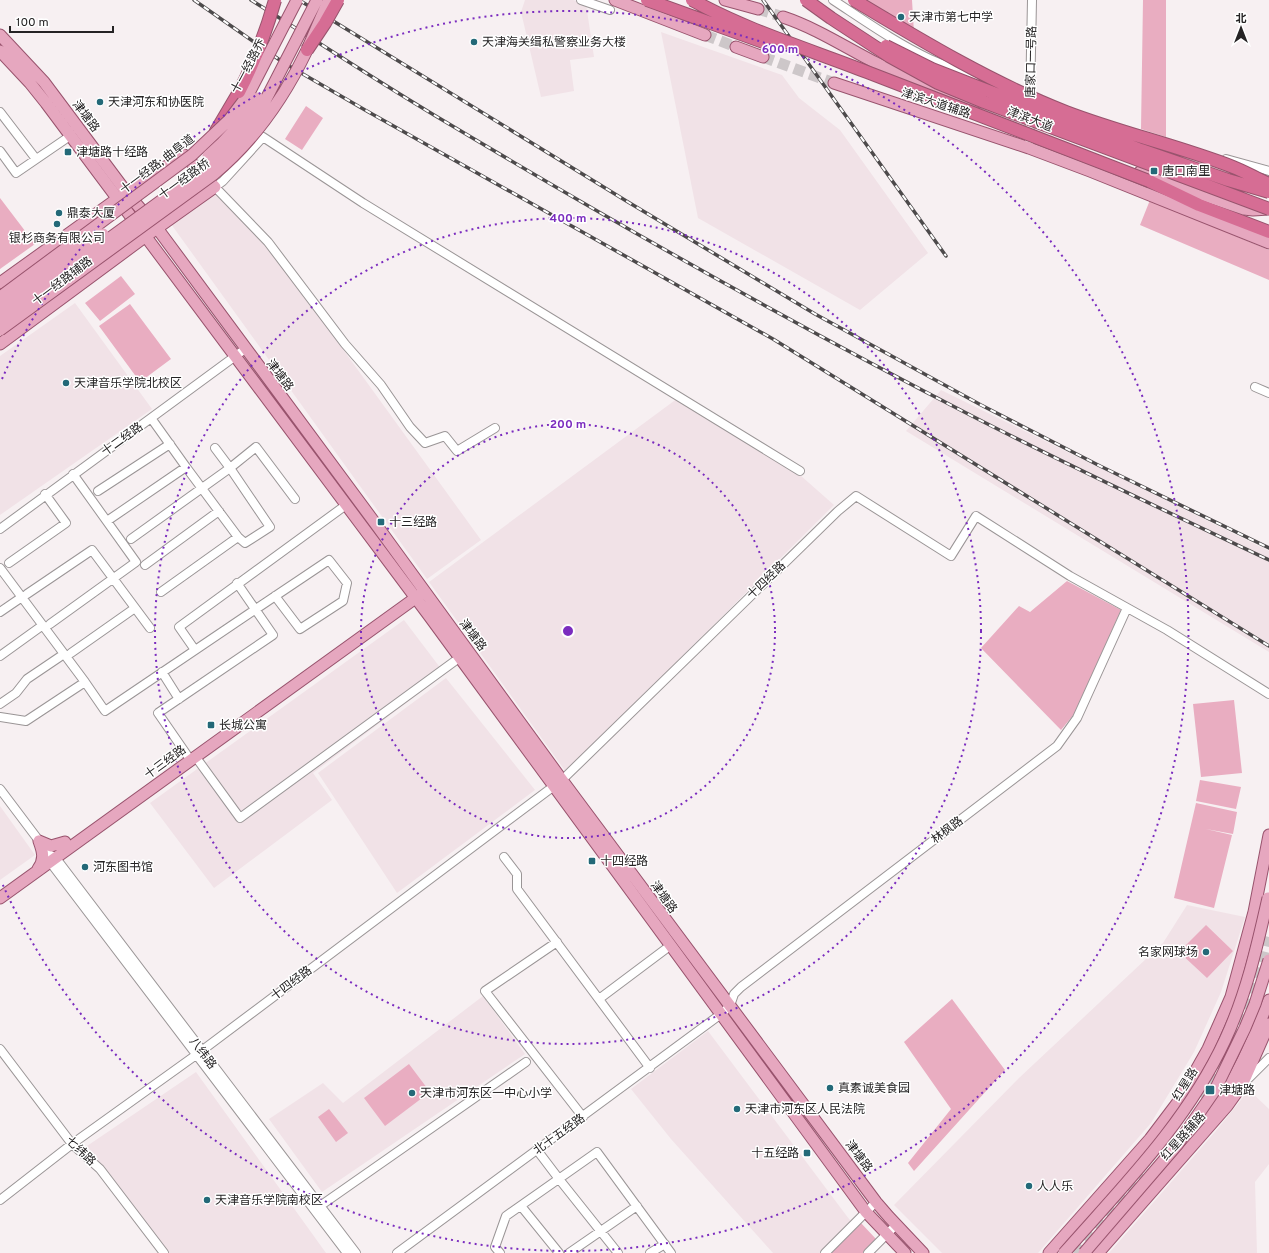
<svg xmlns="http://www.w3.org/2000/svg" width="1269" height="1253" viewBox="0 0 1269 1253" font-family="Overpass,'Noto Sans SC',sans-serif">
	<rect width="100%" height="100%" fill="#f7f0f2"/>
	<path fill="#f1e2e7" d="M 525,0 L 573,0 L 586,4 L 594,57 L 570,60 L 574,91 L 541,97 L 521,12 Z
		M 661,32 L 782,75 L 799,98 L 840,130 L 928,253 L 860,310 L 698,218 Z
		M 220,187 L 266,243 L 481,540 L 427,579 L 171,224 Z
		M 75,303 L 152,409 L 0,515 L 0,356 Z
		M 941,390 L 1269,551 L 1269,652 L 906,431 Z
		M 678,398 L 800,475 L 834,505 L 566,772 L 429,582 Z
		M 404,620 L 445,674 L 313,773 L 332,800 L 214,888 L 150,803 Z
		M 446,678 L 535,790 L 397,893 L 318,773 Z
		M 0,806 L 35,855 L 0,880 Z
		M 1187,905 L 1245,917 L 1221,992 L 1194,1052 L 1151,1123 L 1038,1253 L 942,1253 L 894,1205 L 1019,1078 L 1163,943 Z
		M 483,996 L 525,1054 L 322,1192 L 269,1119 L 323,1083 L 343,1103 Z
		M 708,1031 L 846,1215 L 876,1253 L 773,1253 L 671,1139 L 631,1089 Z
		M 196,1072 L 326,1253 L 166,1253 L 87,1146 Z
		M 1249,1090 L 1269,1109 L 1269,1164 L 1255,1182 L 1257,1253 L 1109,1253 L 1215,1132 Z"/>
	<path fill="#e9adc1" d="M 862,0 L 912,0 L 914,33 Z
		M 1143,0 L 1166,0 L 1166,137 L 1141,129 Z
		M 306,106 L 323,118 L 302,150 L 285,139 Z
		M 0,198 L 35,244 L 0,269 Z
		M 1150,200 L 1269,250 L 1269,280 L 1140,225 Z
		M 121,276 L 135,294 L 100,321 L 85,303 Z
		M 130,304 L 171,359 L 140,382 L 99,326 Z
		M 1067,581 L 1121,610 L 1075,713 L 1061,730 L 981,648 L 1019,606 L 1030,612 Z
		M 1234,700 L 1242,773 L 1201,777 L 1193,704 Z
		M 1200,780 L 1241,787 L 1236,809 L 1196,801 Z
		M 1196,803 L 1237,812 L 1233,834 L 1206,829 L 1232,835 L 1214,908 L 1174,898 Z
		M 1206,925 L 1233,951 L 1207,978 L 1179,952 Z
		M 952,999 L 1005,1070 L 914,1171 L 908,1163 L 951,1109 L 904,1042 Z
		M 409,1064 L 430,1092 L 385,1126 L 364,1098 Z
		M 329,1109 L 348,1133 L 336,1142 L 318,1117 Z
		M 860,1222 L 876,1239 L 863,1253 L 827,1253 Z"/>
	<g fill="none" stroke-linecap="round" stroke-linejoin="round">
		<path stroke="#cdc7c9" stroke-width="11" stroke-dasharray="11 5.5" stroke-linecap="butt" d="M 758,9 L 783,17
			M 705,35 L 736,47
			M 763,57 L 834,83
			M 1199,1096 C 1205,1087 1212,1078 1218,1068 C 1242,1030 1259,981 1269,937
			M 1074,1253 L 1142,1173"/>
		<g stroke="#9a9596" stroke-width="10">
			<path id="minor" d="M 581,0 L 610,10
				M 833,0 C 865,21 896,43 930,59 C 948,67 966,73 985,80
				M 1030,101 L 1032,0
				M 0,112 L 36,159
				M 1029,148 L 1030,115
				M 0,151 L 16,173 L 70,136
				M 1226,159 L 1269,171
				M 1255,387 L 1269,393
				M 151,418 L 186,467
				M 495,428 L 457,451 L 445,436 L 425,443 L 410,427 L 381,385 L 345,344 L 268,242 L 215,187 L 223,181 L 263,137 L 363,203 L 800,471
				M 215,448 L 230,468 L 256,447 L 295,499
				M 98,491 L 170,444
				M 107,521 L 186,467 L 238,537 L 161,592
				M 0,529 L 245,349
				M 131,539 L 230,468 L 270,527 L 245,543 L 238,537
				M 9,563 L 66,523 L 45,494
				M 145,565 L 219,511
				M 0,568 L 85,682 L 26,721 L 0,717
				M 27,594 L 92,550 L 150,628
				M 0,612 L 22,597
				M 50,624 L 136,562 L 73,474
				M 195,650 L 179,627 L 346,505
				M 71,653 L 135,608
				M 0,656 L 43,625
				M 162,672 L 179,699
				M 85,682 L 105,711 L 256,609 L 329,560 L 347,583 L 343,601 L 300,629 L 275,596
				M 0,704 L 16,693 L 27,679 L 64,654
				M 187,755 L 158,713 L 273,635 L 237,583
				M 195,756 L 240,818 L 459,658
				M 0,789 L 49,854 L 55,857 L 356,1253
				M 49,857 L 50,862 L 347,1253
				M 504,857 L 517,874 L 517,889 L 650,1068
				M 557,942 L 485,991 L 583,1117
				M 599,999 L 671,945
				M 0,1049 L 72,1144 L 100,1169 L 164,1253
				M 1246,1081 L 1269,1058
				M 537,1150 L 559,1179 L 618,1253
				M 0,1200 L 72,1144 L 196,1055 L 562,780 L 838,511 L 856,496 L 951,556 L 976,516 L 1070,576 L 1167,630 L 1269,694
				M 320,1206 L 526,1062
				M 521,1206 L 559,1253
				M 397,1253 L 721,1014 L 730,1006 L 734,994 L 741,987 L 1057,746 L 1077,718 L 1127,608
				M 500,1253 L 495,1247 L 506,1216 L 597,1152 L 671,1253
				M 569,1253 L 637,1206
				M 650,1253 L 665,1244
				M 825,1253 L 876,1202
				M 868,1253 L 896,1225"/>
		</g>
		<g stroke="#98536d" stroke-width="13">
			<path id="major" d="M 615,0 L 705,35
				M 725,0 L 758,9
				M 783,17 C 816,28 845,47 876,63 C 908,79 940,94 973,107
				M 0,35 L 44,82 L 127,193 L 157,228 L 375,523 L 562,780 L 876,1202 L 889,1217 L 923,1253
				M 736,47 L 763,57
				M 0,51 L 30,83 L 46,103 L 430,617 L 866,1212 L 905,1253
				M 834,83 L 1029,148 L 1090,171 L 1269,243
				M 1140,172 L 1212,198 L 1244,209 L 1253,210 L 1269,209
				M 0,283 L 117,199 L 184,155 L 215,187 L 146,236 L 0,344
				M 39,841 L 51,846 L 65,842
				M 38,869 C 45,859 43,852 39,841
				M 0,898 L 421,594
				M 1208,1118 C 1236,1081 1252,1042 1269,1000
				M 1049,1253 L 1150,1139 L 1178,1102 L 1208,1049 L 1231,997 L 1254,912 L 1269,835
				M 1098,1253 L 1227,1106 L 1242,1085 L 1269,1024"/>
		</g>
		<g stroke="#98536d" stroke-width="14">
			<path id="highway" d="M 216,131 L 239,92
				M 1149,181 L 1199,205 L 1269,232"/>
		</g>
		<use href="#minor" stroke="#fff" stroke-width="8"/>
		<use href="#major" stroke="#e6a7bf" stroke-width="11"/>
		<use href="#highway" stroke="#d66d94" stroke-width="12"/>
		<g stroke="#4d4a4b" stroke-width="3.5">
			<path id="rail" d="M 194,0 L 284,63 L 365,110 L 773,339 L 1269,646
				M 251,0 C 312,38 372,78 434,115 C 611,221 791,323 974,417 C 1071,467 1170,513 1269,560
				M 299,0 L 628,202 L 815,314 L 981,405 L 1100,466 L 1269,548
				M 763,0 L 946,256"/>
		</g>
		<use href="#rail" stroke="#fff" stroke-width="2" stroke-dasharray="6" stroke-linecap="butt"/>
		<g stroke="#98536d" stroke-width="13" stroke-linecap="butt">
			<path id="major-bridge" d="M 208,156 C 228,139 244,120 258,98
				M 0,297 L 192,155 L 229,120 L 248,95 L 297,0
				M 0,308 L 103,234
				M 0,318 L 180,187 L 226,151 L 237,140 L 263,105 L 317,0
				M 0,330 L 214,174 C 255,140 284,98 307,50 C 314,34 321,17 329,0
				M 1064,1253 C 1123,1186 1187,1122 1225,1040 C 1246,995 1257,947 1268,898
				M 1084,1253 L 1177,1145 L 1215,1090 L 1245,1028 L 1255,1004 L 1269,960"/>
		</g>
		<g stroke="#98536d" stroke-width="14" stroke-linecap="butt">
			<path id="highway-bridge" d="M 647,0 L 766,43
				M 692,0 C 748,31 808,49 867,72 C 961,109 1055,145 1149,181
				M 806,0 L 831,18 L 889,56 L 938,83 L 984,102 L 1269,209
				M 854,0 C 922,41 992,83 1066,112 C 1121,133 1179,146 1233,167 C 1246,172 1257,179 1269,184
				M 886,46 L 932,69 L 973,85 L 1141,150 L 1228,180 L 1269,192
				M 307,50 L 325,23 L 338,0
				M 239,92 C 254,63 266,32 275,0"/>
		</g>
		<use href="#major-bridge" stroke="#e6a7bf" stroke-width="11"/>
		<use href="#highway-bridge" stroke="#d66d94" stroke-width="12"/>
	</g>
	<g fill="none" stroke="#7b2cbf" stroke-width="2" stroke-dasharray="2 4">
		<circle cx="568" cy="631" r="207"/>
		<circle cx="568" cy="631" r="413"/>
		<path d="M2 379A620 620 0 1 1 2 883"/>
	</g>
	<g fill="#236978" stroke="#fff" stroke-width="1.5">
		<circle cx="901" cy="17" r="4"/>
		<circle cx="474" cy="42" r="4"/>
		<circle cx="100" cy="102" r="4"/>
		<rect x="64" y="148" width="8" height="8" rx="2"/>
		<rect x="1150" y="167" width="8" height="8" rx="2"/>
		<circle cx="59" cy="213" r="4"/>
		<circle cx="57" cy="224" r="4"/>
		<circle cx="66" cy="383" r="4"/>
		<rect x="377" y="518" width="8" height="8" rx="2"/>
		<rect x="207" y="721" width="8" height="8" rx="2"/>
		<rect x="588" y="857" width="8" height="8" rx="2"/>
		<circle cx="85" cy="867" r="4"/>
		<circle cx="1206" cy="952" r="4"/>
		<circle cx="830" cy="1088" r="4"/>
		<rect x="1205" y="1085" width="10" height="10" rx="2"/>
		<circle cx="412" cy="1093" r="4"/>
		<circle cx="737" cy="1109" r="4"/>
		<rect x="803" y="1149" width="8" height="8" rx="2"/>
		<circle cx="1029" cy="1186" r="4"/>
		<circle cx="207" cy="1200" r="4"/>
	</g>
	<g text-anchor="middle" stroke-width="3" stroke-linejoin="round" paint-order="stroke">
		<g font-size="12" fill="#252324" stroke="#fff" text-anchor="start">
			<text x="909" y="21">天津市第七中学</text>
			<text x="482" y="46">天津海关缉私警察业务大楼</text>
			<text x="108" y="106">天津河东和协医院</text>
			<text x="76" y="156">津塘路十经路</text>
			<text x="1162" y="175">唐口南里</text>
			<text x="67" y="217">鼎泰大厦</text>
			<text x="57" y="242" text-anchor="middle">银杉商务有限公司</text>
			<text x="74" y="387">天津音乐学院北校区</text>
			<text x="389" y="526">十三经路</text>
			<text x="219" y="729">长城公寓</text>
			<text x="600" y="865">十四经路</text>
			<text x="93" y="871">河东图书馆</text>
			<text x="1198" y="956" text-anchor="end">名家网球场</text>
			<text x="838" y="1092">真素诚美食园</text>
			<text x="1219" y="1094">津塘路</text>
			<text x="420" y="1097">天津市河东区一中心小学</text>
			<text x="745" y="1113">天津市河东区人民法院</text>
			<text x="799" y="1157" text-anchor="end">十五经路</text>
			<text x="1037" y="1190">人人乐</text>
			<text x="215" y="1204">天津音乐学院南校区</text>
		</g>
		<g font-size="12" fill="#252324" stroke="#fff">
			<text transform="translate(1031 62) rotate(-89)" y="4">唐家口一号路</text>
			<text transform="translate(248 66) rotate(-62)" y="4">十一经路乔</text>
			<text transform="translate(936 103) rotate(18)" y="4">津滨大道辅路</text>
			<text transform="translate(86 116) rotate(53)" y="4">津塘路</text>
			<text transform="translate(1030 119) rotate(21)" y="4">津滨大道</text>
			<text transform="translate(157 164) rotate(-37)" y="4">十一经路; 曲阜道</text>
			<text transform="translate(184 179) rotate(-36)" y="4">十一经路桥</text>
			<text transform="translate(62 281) rotate(-37)" y="4">十一经路辅路</text>
			<text transform="translate(280 375) rotate(53)" y="4">津塘路</text>
			<text transform="translate(122 439) rotate(-36)" y="4">十二经路</text>
			<text transform="translate(766 580) rotate(-44)" y="4">十四经路</text>
			<text transform="translate(473 635) rotate(53)" y="4">津塘路</text>
			<text transform="translate(165 762) rotate(-36)" y="4">十三经路</text>
			<text transform="translate(947 830) rotate(-37)" y="4">林枫路</text>
			<text transform="translate(664 897) rotate(54)" y="4">津塘路</text>
			<text transform="translate(291 983) rotate(-37)" y="4">十四经路</text>
			<text transform="translate(203 1053) rotate(53)" y="4">八纬路</text>
			<text transform="translate(1185 1084) rotate(-58)" y="4">红星路</text>
			<text transform="translate(559 1134) rotate(-36)" y="4">北十五经路</text>
			<text transform="translate(1183 1136) rotate(-48)" y="4">红星路辅路</text>
			<text transform="translate(81 1151) rotate(44)" y="4">七纬路</text>
			<text transform="translate(859 1156) rotate(53)" y="4">津塘路</text>
		</g>
	</g>
	<circle cx="568" cy="631" r="6" fill="#7b2cbf" stroke="#fff" stroke-width="2"/>
	<g font-size="12" text-anchor="middle" font-weight="bold" fill="#7b2cbf" stroke="#fff" stroke-width="3" stroke-linejoin="round" paint-order="stroke">
		<text x="780" y="53">600 m</text>
		<text x="568" y="222">400 m</text>
		<text x="568" y="428">200 m</text>
	</g>
	<g transform="translate(1241 28)" stroke="#ffffff" stroke-width="3" paint-order="stroke">
	<path d="M0-3L7 15L0 10L-7 15Z" fill="#252324"/>
	<text y="-6" font-size="11" font-weight="bold" text-anchor="middle" fill="#252324">北</text>
	</g>
	<path d="M10 26v6h103v-6" fill="none" stroke="#252324" stroke-width="2"/>
	<text x="16" y="26" font-size="12" fill="#252324" stroke="#ffffff" stroke-width="3" paint-order="stroke">100 m</text>
</svg>
